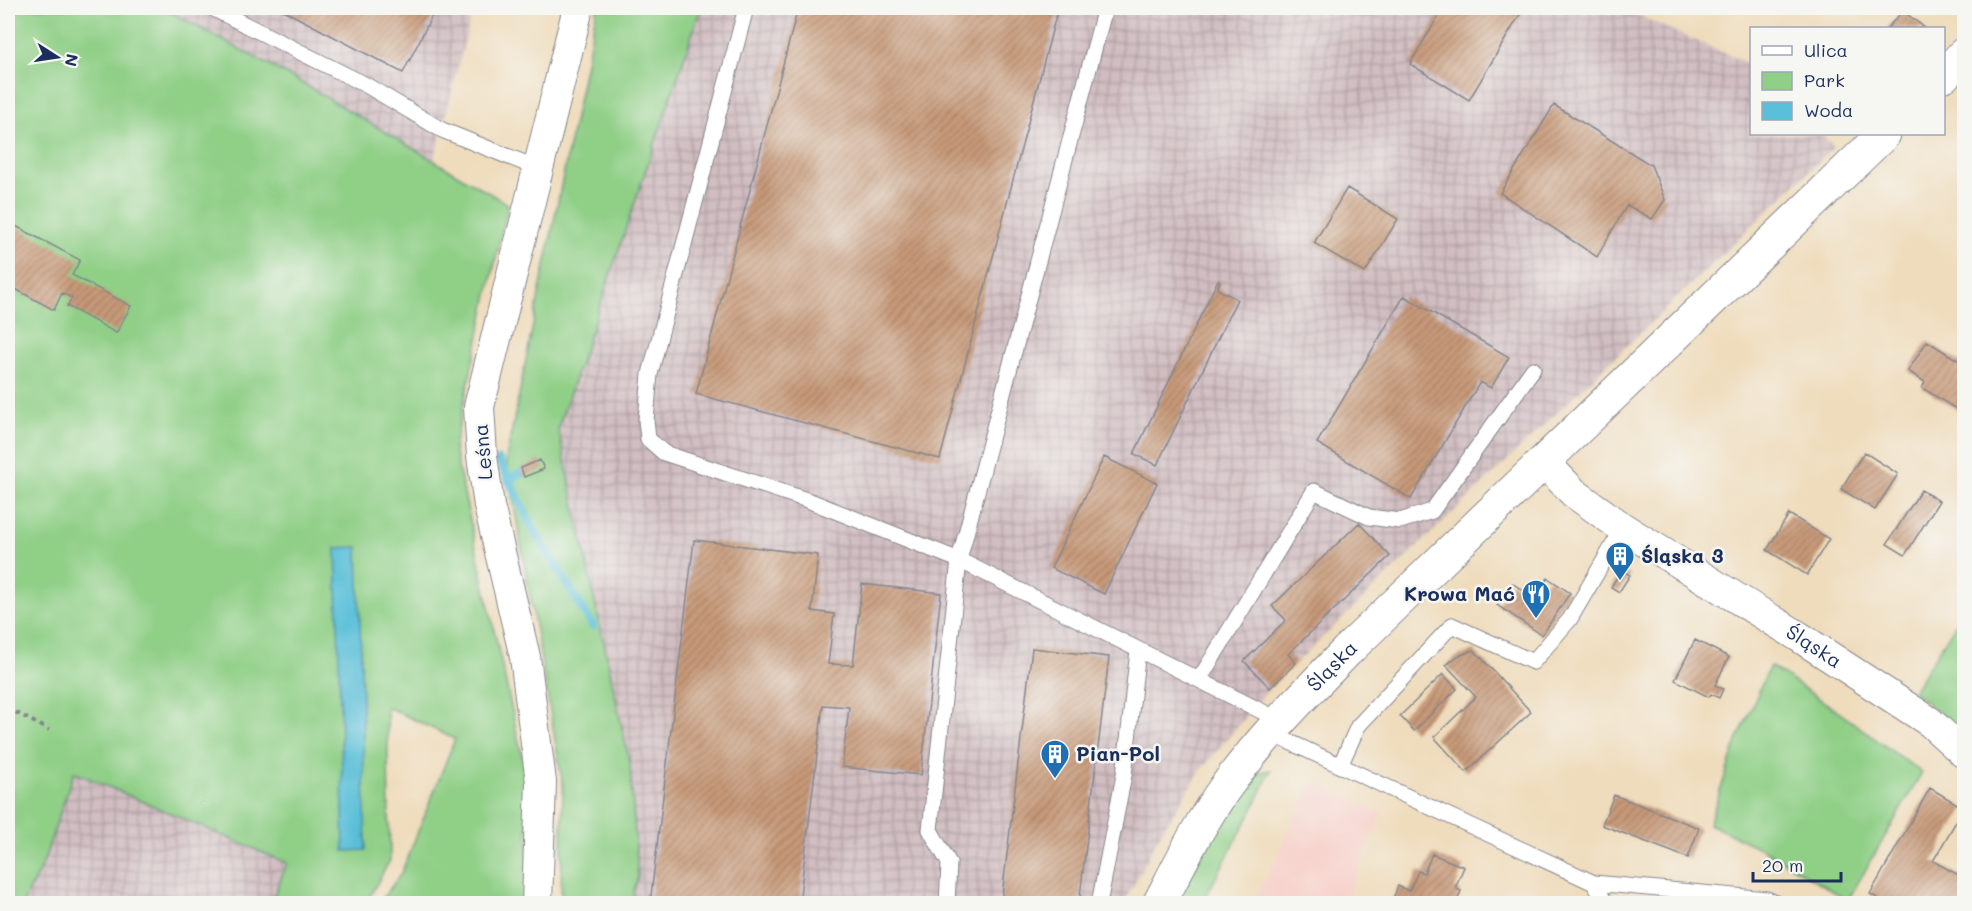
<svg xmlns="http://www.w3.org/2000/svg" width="1972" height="911" viewBox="0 0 1972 911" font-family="Mali,sans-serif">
	<defs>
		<pattern id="industrial-grid" width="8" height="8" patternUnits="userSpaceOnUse" patternTransform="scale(1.5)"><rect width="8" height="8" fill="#d2bec1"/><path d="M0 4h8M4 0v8" fill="none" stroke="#aa9ba0"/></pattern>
		<pattern id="building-hatch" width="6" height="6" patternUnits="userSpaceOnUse" patternTransform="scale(1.5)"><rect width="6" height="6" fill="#c89a78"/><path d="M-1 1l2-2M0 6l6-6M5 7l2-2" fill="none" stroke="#a27e66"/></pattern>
	</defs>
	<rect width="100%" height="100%" fill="#f6f6f2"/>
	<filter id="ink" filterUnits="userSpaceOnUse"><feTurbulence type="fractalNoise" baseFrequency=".0167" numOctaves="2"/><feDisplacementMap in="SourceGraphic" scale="12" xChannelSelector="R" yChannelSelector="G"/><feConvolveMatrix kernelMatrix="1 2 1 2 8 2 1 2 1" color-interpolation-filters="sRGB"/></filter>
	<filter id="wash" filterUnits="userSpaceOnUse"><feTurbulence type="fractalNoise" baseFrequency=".008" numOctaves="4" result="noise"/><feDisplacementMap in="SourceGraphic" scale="24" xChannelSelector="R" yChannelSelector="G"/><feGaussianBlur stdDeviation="1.35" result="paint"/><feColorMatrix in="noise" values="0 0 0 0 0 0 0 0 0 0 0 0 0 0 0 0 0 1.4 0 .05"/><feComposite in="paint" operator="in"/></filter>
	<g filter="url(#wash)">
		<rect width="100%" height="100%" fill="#efdcbc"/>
		<path fill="#f7d0c9" d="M 1313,782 L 1382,813 L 1344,903 L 1254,903 Z"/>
		<path fill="url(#industrial-grid)" d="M 163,8 L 473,8 L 434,160 L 295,79 Z
			M 701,8 L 1621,8 L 1751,65 L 1752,134 L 1820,134 L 1834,147 L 1269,689 L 1201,770 L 1160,834 L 1124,903 L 631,903 L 638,876 L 630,765 L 558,428 Z
			M 74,772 L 288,863 L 271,903 L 23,904 L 43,863 Z"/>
		<path fill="#8fcf86" stroke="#557f72" stroke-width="1.5" d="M 8,8 L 163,8 L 295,79 L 508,204 L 454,448 L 528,783 L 527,903 L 379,903 L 401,874 L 455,739 L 387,707 L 390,860 L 366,903 L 271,903 L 287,863 L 74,772 L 43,863 L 23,903 L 8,903 Z
			M 597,8 L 701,8 L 558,428 L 630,765 L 638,876 L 631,903 L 561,903 L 563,785 L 506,459 Z
			M 1964,611 L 1964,735 L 1913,691 Z
			M 1770,666 L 1829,705 L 1922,773 L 1848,900 L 1764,850 L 1709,824 L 1737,741 Z
			M 1271,770 L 1253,809 L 1202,903 L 1175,904 L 1216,827 L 1257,773 Z"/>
		<path fill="#5abfd8" stroke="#3a779b" stroke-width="1.5" d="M 358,547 L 366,850 L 344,851 L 336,548 Z"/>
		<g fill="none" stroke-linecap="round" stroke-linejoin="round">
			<path stroke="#5abfd8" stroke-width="9" d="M 499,460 L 536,534 L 593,626
				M 508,479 L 523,473"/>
		</g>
		<g id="blocks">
			<path fill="url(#building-hatch)" d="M 279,8 L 436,8 L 403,73 Z
				M 798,8 L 1058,8 L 940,459 L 696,394 Z
				M 1443,8 L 1524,8 L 1469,100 L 1410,64 Z
				M 1903,11 L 1925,28 L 1887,28 Z
				M 1554,105 L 1651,165 L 1665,200 L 1652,219 L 1627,205 L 1597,257 L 1500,193 Z
				M 1347,188 L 1398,219 L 1365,273 L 1314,243 Z
				M 8,222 L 80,260 L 72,275 L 131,306 L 116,333 L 67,306 L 72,298 L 62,293 L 54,310 L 8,285 Z
				M 1218,280 L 1220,281 L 1217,289 L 1237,299 L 1157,465 L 1134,454 Z
				M 1404,296 L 1509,357 L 1491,388 L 1480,382 L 1411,499 L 1317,443 Z
				M 1927,341 L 1964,364 L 1964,414 L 1922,388 L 1925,382 L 1908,371 Z
				M 1864,452 L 1898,474 L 1875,510 L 1841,489 Z
				M 1104,457 L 1157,483 L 1104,594 L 1051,568 Z
				M 540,460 L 544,469 L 524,477 L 521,468 Z
				M 1921,490 L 1939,501 L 1905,555 L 1887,544 Z
				M 1789,514 L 1829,539 L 1807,575 L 1767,550 Z
				M 1359,523 L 1390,556 L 1288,654 L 1296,663 L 1270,688 L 1244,661 L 1286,620 L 1272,606 Z
				M 694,540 L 818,555 L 812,611 L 834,614 L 828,664 L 853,665 L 862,584 L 941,593 L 921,775 L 842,767 L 849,707 L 823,705 L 799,904 L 650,904 Z
				M 1621,570 L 1630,575 L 1619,592 L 1611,587 Z
				M 1548,578 L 1570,593 L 1542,635 L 1497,605 L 1512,583 L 1534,598 Z
				M 1695,640 L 1729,657 L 1715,685 L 1723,689 L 1719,698 L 1711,694 L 1709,697 L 1675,680 Z
				M 1032,648 L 1109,657 L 1079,904 L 1001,904 Z
				M 1474,650 L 1531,712 L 1466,772 L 1434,737 L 1476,697 L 1446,665 L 1458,656 Z
				M 1443,674 L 1457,689 L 1414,731 L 1400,716 Z
				M 1930,788 L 1964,808 L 1933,861 L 1964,878 L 1964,904 L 1888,904 L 1870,894 Z
				M 1614,795 L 1699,828 L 1688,858 L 1602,825 Z
				M 1432,854 L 1464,867 L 1455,888 L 1461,891 L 1456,904 L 1391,904 L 1398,886 L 1409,891 L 1418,871 L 1424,873 Z"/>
		</g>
	</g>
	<g filter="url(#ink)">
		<use href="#blocks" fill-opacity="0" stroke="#85868d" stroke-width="1.5"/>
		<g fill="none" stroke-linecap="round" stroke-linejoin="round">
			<g stroke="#85868d" stroke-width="17">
				<path id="service" d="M 212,8 L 366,85 L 442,130 L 537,168
					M 746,8 L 650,374 L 646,420 L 648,439 L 664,453 L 810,501 L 959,560 L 1279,720
					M 1199,680 L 1314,491 L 1369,517 L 1400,521 L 1432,511 L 1533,369
					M 1268,732 L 1594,883 L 1767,899 L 1778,904
					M 1340,766 L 1358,726 L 1452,625 L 1533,662 L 1570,619 L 1623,528
					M 1594,883 L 1606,904
					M 947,904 L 949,863 L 930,830 L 959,560 L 1105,8
					M 1099,904 L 1124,775 L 1138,650"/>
			</g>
			<g stroke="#85868d" stroke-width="32">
				<g id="minor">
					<path id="s1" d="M 1544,462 L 1574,493 L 1623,528 L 1798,636 L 1930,722 L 1964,753"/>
					<path d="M 537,904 L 541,782 L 525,657 L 489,506 L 482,456 L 479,407 L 578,8"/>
				</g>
			</g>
			<g stroke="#85868d" stroke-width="35">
				<g id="secondary">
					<path d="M 1944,75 L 1964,54"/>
					<path id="s2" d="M 1159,904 C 1180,864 1199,824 1225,788 C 1261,738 1304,695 1347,651 L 1884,134"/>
				</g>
			</g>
			<path stroke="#85868d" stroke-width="4" stroke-dasharray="4.5 4.5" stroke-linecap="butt" d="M 8,708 L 49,730"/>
			<use href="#service" stroke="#fff" stroke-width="15"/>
			<use href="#minor" stroke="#fff" stroke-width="30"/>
			<use href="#secondary" stroke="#fff" stroke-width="33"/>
		</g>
	</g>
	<defs>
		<g id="building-pin" transform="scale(1.5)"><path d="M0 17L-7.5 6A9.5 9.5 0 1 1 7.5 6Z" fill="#1f6fb2" stroke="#f6f6f2"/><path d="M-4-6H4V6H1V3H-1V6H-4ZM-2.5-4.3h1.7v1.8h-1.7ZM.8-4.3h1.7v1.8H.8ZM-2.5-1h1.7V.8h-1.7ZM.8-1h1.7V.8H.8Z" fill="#fff"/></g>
		<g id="restaurant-pin" transform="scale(1.5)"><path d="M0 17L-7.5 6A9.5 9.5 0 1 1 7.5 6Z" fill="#1f6fb2" stroke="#f6f6f2"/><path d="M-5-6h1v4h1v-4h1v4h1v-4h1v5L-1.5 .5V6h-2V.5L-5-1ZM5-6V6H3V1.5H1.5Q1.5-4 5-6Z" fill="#fff"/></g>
	</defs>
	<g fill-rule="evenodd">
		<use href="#building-pin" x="1620" y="556"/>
		<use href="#restaurant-pin" x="1536" y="594"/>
		<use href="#building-pin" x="1055" y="754"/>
	</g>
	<g text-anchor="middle" stroke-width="5" stroke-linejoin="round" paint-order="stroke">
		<g font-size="20" fill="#1b2f5e" stroke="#f6f6f2">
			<text transform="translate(483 452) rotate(-95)" y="7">Leśna</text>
			<text dy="7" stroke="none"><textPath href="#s1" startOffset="328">Śląska</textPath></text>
			<text dy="7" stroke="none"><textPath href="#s2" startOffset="296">Śląska</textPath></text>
		</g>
		<g font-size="20" font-weight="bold" fill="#1b2f5e" stroke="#f6f6f2" text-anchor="start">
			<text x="1641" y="563">Śląska 3</text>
			<text x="1515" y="601" text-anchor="end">Krowa Mać</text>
			<text x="1076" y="761">Pian-Pol</text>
		</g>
	</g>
	<rect width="1972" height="911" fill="none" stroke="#f6f6f2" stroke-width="30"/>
	<rect x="1750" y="27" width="195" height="108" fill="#f6f6f2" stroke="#9ea6b7" stroke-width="1.5"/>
	<rect x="1762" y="46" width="30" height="9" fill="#ffffff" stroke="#9ea6b7" stroke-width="1.5"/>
	<text x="1804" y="57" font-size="18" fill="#1b2f5e">Ulica</text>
	<rect x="1762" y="72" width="30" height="18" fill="#8fcf86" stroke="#9ea6b7" stroke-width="1.5"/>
	<text x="1804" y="87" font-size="18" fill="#1b2f5e">Park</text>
	<rect x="1762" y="102" width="30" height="18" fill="#5abfd8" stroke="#9ea6b7" stroke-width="1.5"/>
	<text x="1804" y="117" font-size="18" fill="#1b2f5e">Woda</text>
	<g transform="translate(57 57) rotate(102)" stroke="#f6f6f2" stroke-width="4.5" paint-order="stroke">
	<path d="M0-4.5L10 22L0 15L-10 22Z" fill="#1b2f5e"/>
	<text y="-9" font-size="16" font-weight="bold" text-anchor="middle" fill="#1b2f5e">N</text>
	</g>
	<path d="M1753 872v9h88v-9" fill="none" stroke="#1b2f5e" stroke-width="3"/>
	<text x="1762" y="872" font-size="18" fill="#1b2f5e" stroke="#f6f6f2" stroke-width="4.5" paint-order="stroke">20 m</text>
</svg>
